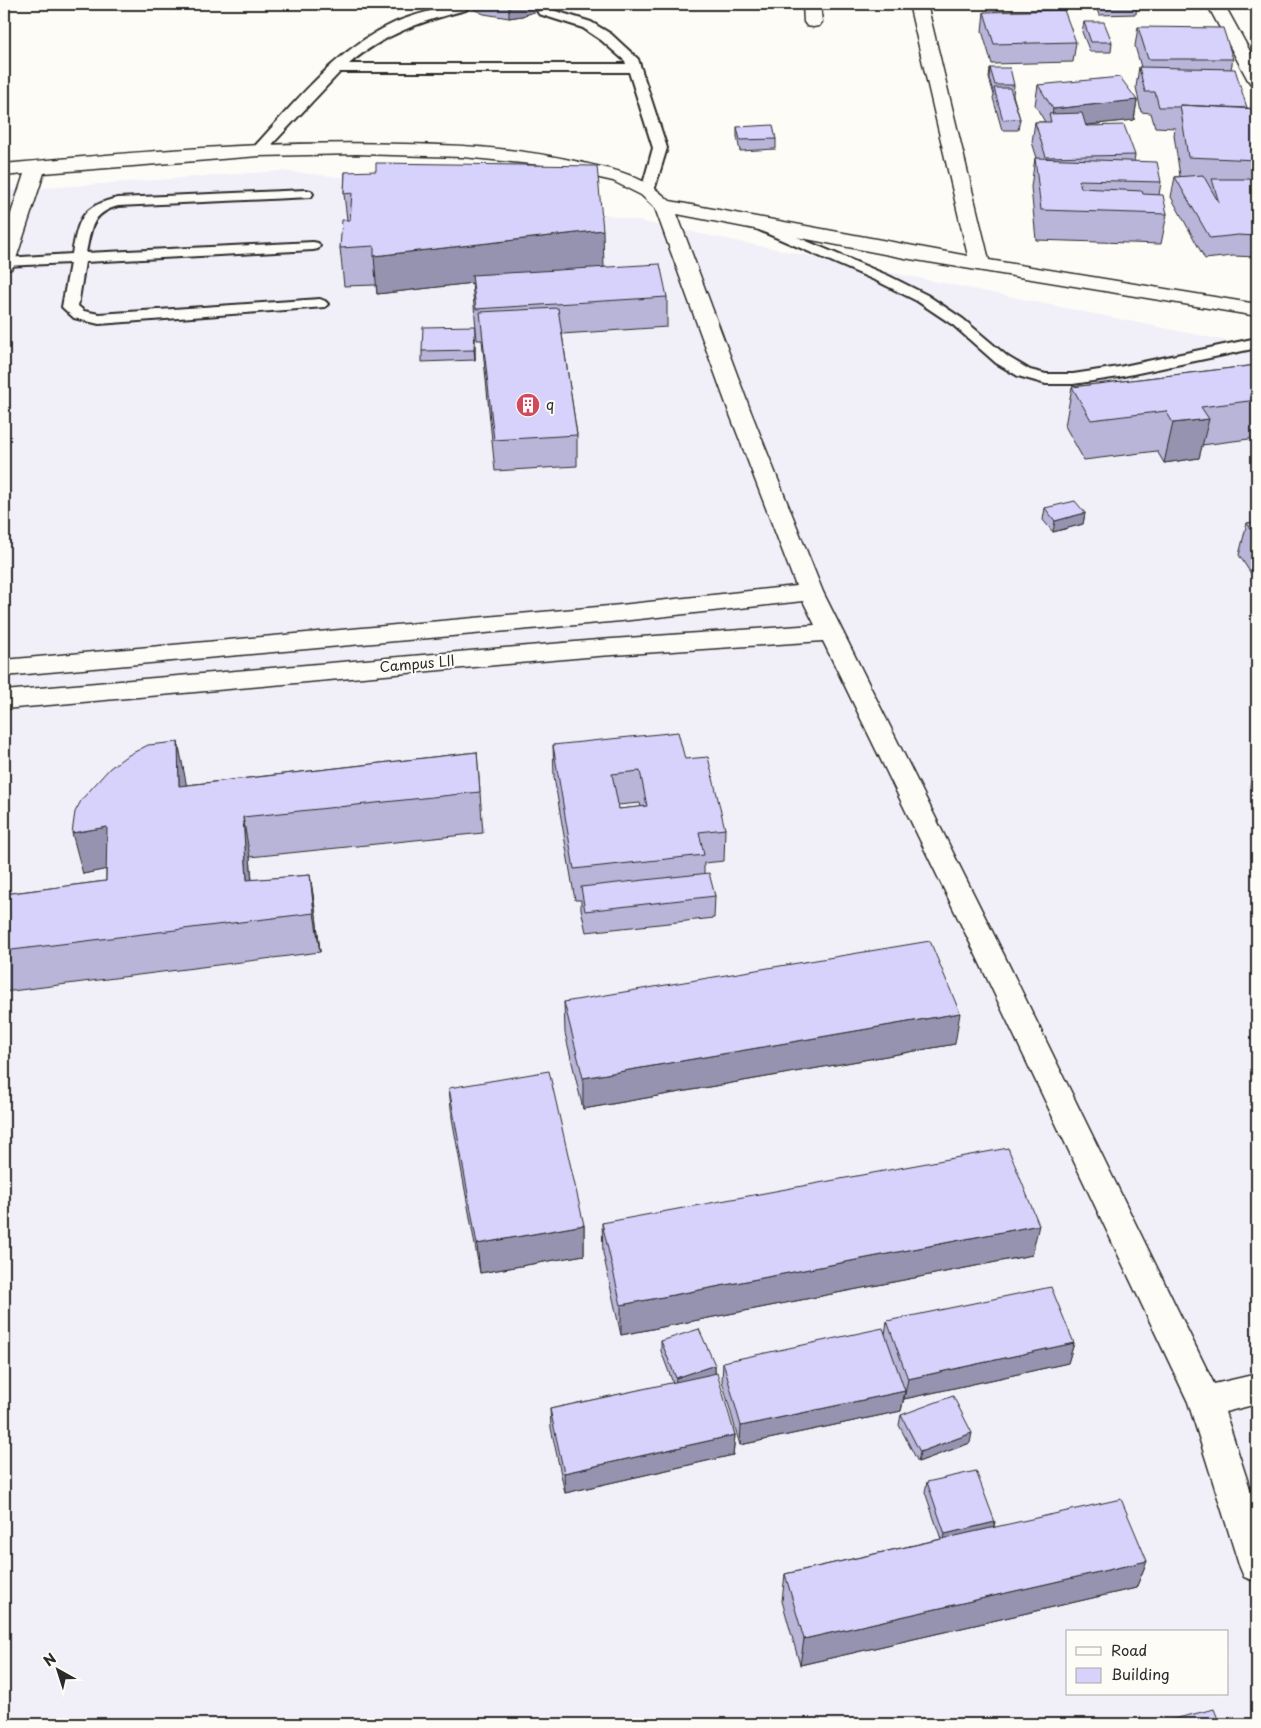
<svg xmlns="http://www.w3.org/2000/svg" width="1261" height="1728" viewBox="0 0 1261 1728" font-family="'Playpen Sans',sans-serif">
	<rect width="100%" height="100%" fill="#fdfcf7"/>
	<filter id="ink" filterUnits="userSpaceOnUse"><feTurbulence type="fractalNoise" baseFrequency=".02" numOctaves="2"/><feDisplacementMap in="SourceGraphic" scale="10" xChannelSelector="R" yChannelSelector="G"/><feConvolveMatrix kernelMatrix="1 2 1 2 8 2 1 2 1" color-interpolation-filters="sRGB"/></filter>
	<g filter="url(#ink)">
		<path fill="#f1eff8" fill-rule="evenodd" d="M 281,171 L 505,194 L 1257,347 L 1257,1724 L 4,1724 L 4,191 ZM 1067,1632 L 1227,1632 L 1227,1694 L 1067,1694 Z"/>
		<g fill="none" stroke-linecap="round" stroke-linejoin="round">
			<g stroke="#2b2b2b" stroke-width="4">
				<path id="service" d="M 460,4 L 466,4 L 468,7 L 466,10 C 422,21 384,34 349,64 L 626,64 L 625,61 L 601,40 L 583,28 L 539,14 L 537,11 L 543,7 L 591,22 L 611,34 L 638,59 L 667,148 L 653,194 L 643,194 L 641,191 L 653,148 L 629,72 L 340,72 L 264,153 L 254,153 L 252,150 L 254,147 C 296,102 336,49 394,23 C 415,14 438,9 460,4 Z
					M 306,190 L 311,191 L 313,194 L 311,197 L 118,206 C 91,213 91,229 86,253 L 313,242 L 318,243 L 320,246 L 318,249 L 313,250 L 85,262 L 78,306 L 84,311 L 99,314 L 320,299 L 325,301 L 328,304 L 325,307 L 99,324 L 74,318 L 62,307 L 70,263 L 4,266 L 5,258 L 72,254 C 78,220 81,206 118,198 Z
					M 757,220 L 889,276 L 927,295 L 963,319 L 1008,357 L 1030,370 L 1046,374 L 1073,374 L 1119,367 L 1257,338 L 1257,348 L 1119,377 L 1073,384 L 1046,384 L 1018,376 L 996,363 L 953,325 L 917,301 L 879,282 L 752,227 L 750,224 L 752,221 Z"/>
			</g>
			<g stroke="#2b2b2b" stroke-width="3">
				<path id="minor" d="M 803,4 L 820,4 L 822,22 L 819,26 L 813,27 L 807,26 L 804,22 Z
					M 909,4 L 927,4 L 989,260 L 1257,304 L 1257,316 L 910,259 L 677,214 L 751,412 L 823,592 L 1003,953 L 1214,1384 L 1257,1374 L 1257,1404 L 1225,1412 L 1257,1510 L 1257,1582 L 1244,1577 L 1239,1565 L 1188,1402 L 975,953 L 823,641 L 598,656 L 4,709 L 4,691 L 598,640 L 815,625 L 803,601 L 621,621 L 4,676 L 4,660 L 621,605 L 796,586 L 729,412 L 655,208 L 641,195 L 613,181 L 542,165 L 463,157 L 357,154 L 259,156 L 44,173 L 14,265 L 11,269 L 4,271 L 4,235 L 24,174 L 4,176 L 4,164 C 136,152 270,140 403,144 C 462,145 521,148 579,162 C 616,170 641,174 670,201 L 968,256 Z
					M 1207,4 L 1224,4 L 1257,64 L 1257,85 L 1251,84 L 1248,80 Z"/>
			</g>
			<use href="#service" fill="#fdfcf7" fill-rule="evenodd"/>
			<use href="#minor" fill="#fdfcf7" fill-rule="evenodd"/>
		</g>
		<path fill="#b8b5d8" stroke="#2b2b2b" fill-rule="evenodd" d="M 468,4 L 548,4 L 543,9 L 522,16 L 509,18 L 484,14 L 475,10 L 469,5 Z
			M 1095,4 L 1137,4 L 1136,14 L 1099,15 Z
			M 984,12 L 1076,42 L 1073,62 L 992,64 L 982,31 Z
			M 1084,22 L 1112,42 L 1111,52 L 1090,52 L 1082,32 Z
			M 1138,27 L 1233,59 L 1231,69 L 1247,108 L 1257,109 L 1257,257 L 1233,256 L 1205,259 L 1171,197 L 1175,177 L 1180,176 L 1174,135 L 1175,128 L 1155,127 L 1151,113 L 1141,112 L 1136,87 L 1139,67 L 1141,67 L 1135,46 Z
			M 990,68 L 1014,85 L 1013,95 L 1020,119 L 1018,130 L 1002,130 L 993,98 L 994,95 L 989,78 Z
			M 1038,85 L 1137,100 L 1134,120 L 1086,125 L 1135,155 L 1134,161 L 1161,182 L 1159,195 L 1167,214 L 1161,244 L 1036,240 L 1031,187 L 1035,158 L 1037,158 L 1032,142 L 1035,122 L 1045,122 L 1035,105 Z
			M 737,127 L 776,139 L 776,149 L 740,151 L 737,137 Z
			M 345,172 L 604,267 L 667,297 L 667,327 L 562,334 L 577,435 L 577,466 L 495,471 L 482,340 L 477,340 L 472,283 L 377,294 L 376,285 L 344,286 L 340,248 L 347,220 L 344,194 Z
			M 475,337 L 475,360 L 422,362 L 422,351 Z
			M 1257,365 L 1257,438 L 1202,445 L 1199,458 L 1164,463 L 1157,451 L 1084,460 L 1065,426 L 1072,387 Z
			M 1045,508 L 1085,513 L 1083,524 L 1053,532 L 1043,520 Z
			M 1257,522 L 1257,583 L 1239,555 L 1247,523 Z
			M 178,742 L 186,785 L 477,752 L 483,833 L 250,857 L 252,880 L 310,875 L 316,915 L 320,952 L 4,992 L 4,894 L 106,881 L 106,869 L 83,874 Z
			M 553,745 L 685,759 L 725,829 L 724,861 L 704,863 L 704,873 L 715,896 L 714,918 L 586,932 L 581,909 L 581,900 L 575,900 L 554,777 ZM 640,803 L 641,807 L 619,809 L 618,805 Z
			M 1257,763 L 1257,798 L 1250,786 L 1256,764 Z
			M 564,1002 L 955,1044 L 583,1109 L 565,1033 Z
			M 449,1088 L 584,1225 L 584,1255 L 480,1273 L 452,1118 Z
			M 602,1223 L 1032,1255 L 621,1335 L 603,1253 Z
			M 887,1321 L 1074,1343 L 1068,1363 L 904,1399 L 904,1398 L 901,1411 L 740,1445 L 722,1381 L 723,1362 L 885,1335 Z
			M 661,1341 L 715,1365 L 715,1374 L 735,1435 L 733,1455 L 565,1493 L 551,1428 L 550,1409 L 673,1383 L 661,1351 Z
			M 901,1415 L 970,1443 L 918,1462 L 899,1425 Z
			M 927,1482 L 994,1527 L 1147,1561 L 1136,1588 L 800,1665 L 782,1601 L 785,1574 L 941,1539 L 925,1492 Z"/>
		<path fill="#9693b0" stroke="#2b2b2b" d="M 509,4 L 548,4 L 543,9 L 522,16 L 509,18 Z
			M 1137,100 L 1134,120 L 1050,129 L 1053,109 Z
			M 603,230 L 604,268 L 377,294 L 374,256 Z
			M 475,326 L 475,360 L 474,350 Z
			M 1209,419 L 1199,458 L 1164,463 L 1173,423 Z
			M 1085,513 L 1083,524 L 1053,532 L 1055,521 Z
			M 178,742 L 186,782 L 188,826 L 179,786 Z
			M 243,817 L 250,857 L 255,920 L 247,880 Z
			M 107,827 L 118,867 L 83,874 L 72,833 Z
			M 310,875 L 316,915 L 320,952 L 314,913 Z
			M 960,1013 L 955,1044 L 583,1109 L 583,1078 Z
			M 584,1225 L 584,1255 L 480,1273 L 477,1244 Z
			M 1039,1225 L 1032,1255 L 621,1335 L 621,1305 Z
			M 1074,1343 L 1068,1363 L 904,1399 L 908,1379 Z
			M 715,1365 L 715,1375 L 675,1388 L 676,1378 Z
			M 905,1391 L 901,1411 L 740,1445 L 741,1426 Z
			M 972,1433 L 970,1443 L 918,1462 L 920,1452 Z
			M 735,1435 L 733,1455 L 565,1493 L 564,1473 Z
			M 995,1522 L 993,1532 L 943,1543 L 945,1534 Z
			M 1147,1561 L 1136,1588 L 800,1665 L 804,1639 Z"/>
		<path fill="#d6d2fb" stroke="#2b2b2b" fill-rule="evenodd" d="M 1064,10 L 1076,42 L 994,44 L 984,12 Z
			M 1084,22 L 1104,22 L 1112,42 L 1091,42 Z
			M 1138,27 L 1223,28 L 1233,59 L 1148,59 Z
			M 1139,67 L 1235,69 L 1247,108 L 1180,105 L 1180,107 L 1159,107 L 1155,92 L 1145,92 Z
			M 990,68 L 1010,68 L 1014,85 L 995,85 Z
			M 1120,77 L 1137,100 L 1053,109 L 1038,85 Z
			M 994,88 L 1010,88 L 1020,119 L 1003,120 Z
			M 1180,105 L 1257,109 L 1257,160 L 1188,157 Z
			M 1082,113 L 1086,126 L 1124,125 L 1135,155 L 1046,157 L 1035,122 L 1051,122 L 1049,114 Z
			M 773,125 L 776,139 L 740,140 L 737,127 Z
			M 1035,158 L 1157,162 L 1161,182 L 1079,180 L 1081,188 L 1142,191 L 1143,194 L 1163,195 L 1167,214 L 1041,210 Z
			M 376,163 L 597,166 L 603,230 L 374,256 L 374,246 L 340,248 L 342,220 L 350,220 L 352,193 L 344,194 L 345,172 L 376,171 Z
			M 1203,175 L 1219,203 L 1212,179 L 1257,179 L 1257,236 L 1238,235 L 1210,238 L 1175,177 Z
			M 660,264 L 667,297 L 476,309 L 472,275 Z
			M 558,308 L 577,435 L 494,440 L 480,312 Z
			M 475,326 L 474,350 L 422,351 L 423,327 Z
			M 1257,365 L 1257,400 L 1201,407 L 1209,419 L 1173,423 L 1166,411 L 1091,420 L 1072,387 Z
			M 1075,501 L 1085,513 L 1055,521 L 1045,508 Z
			M 1257,522 L 1257,538 L 1247,523 Z
			M 678,732 L 685,759 L 708,757 L 725,829 L 699,832 L 704,855 L 574,869 L 553,745 ZM 640,771 L 647,806 L 619,809 L 612,774 Z
			M 178,742 L 179,786 L 477,752 L 480,792 L 243,817 L 247,880 L 310,875 L 314,913 L 4,951 L 4,894 L 106,881 L 107,827 L 72,833 L 75,812 L 82,799 L 110,768 L 125,757 L 148,745 Z
			M 709,873 L 715,896 L 585,911 L 581,887 Z
			M 930,941 L 960,1013 L 583,1078 L 564,1002 Z
			M 549,1071 L 584,1225 L 477,1244 L 449,1088 Z
			M 1008,1148 L 1039,1225 L 621,1305 L 602,1223 Z
			M 1051,1287 L 1074,1343 L 908,1379 L 887,1321 Z
			M 883,1328 L 905,1391 L 741,1426 L 723,1362 Z
			M 699,1329 L 715,1365 L 676,1378 L 661,1341 Z
			M 717,1373 L 735,1435 L 564,1473 L 550,1409 Z
			M 953,1396 L 972,1433 L 920,1452 L 901,1415 Z
			M 976,1471 L 995,1522 L 945,1534 L 927,1482 Z
			M 1121,1499 L 1147,1561 L 804,1639 L 785,1574 Z
			M 1214,1709 L 1220,1724 L 1154,1724 Z"/>
	</g>
	<defs>
		<g id="building-disc" transform="scale(1.25)"><circle r="9.5" fill="#d1495b" stroke="#fdfcf7"/><path d="M-4-6H4V6H1V3H-1V6H-4ZM-2.5-4.3h1.7v1.8h-1.7ZM.8-4.3h1.7v1.8H.8ZM-2.5-1h1.7V.8h-1.7ZM.8-1h1.7V.8H.8Z" fill="#fff"/></g>
	</defs>
	<g fill-rule="evenodd">
		<use href="#building-disc" x="528" y="405"/>
	</g>
	<g text-anchor="middle" stroke-width="4" stroke-linejoin="round" paint-order="stroke">
		<g font-size="14" fill="#2b2b2b" stroke="#fdfcf7" text-anchor="start">
			<text x="546" y="410">q</text>
		</g>
		<g font-size="14" fill="#2b2b2b" stroke="#fdfcf7">
			<text transform="translate(417 664) rotate(-5)" y="5">Campus Lll</text>
		</g>
	</g>
	<rect width="1261" height="1728" fill="none" stroke="#fdfcf7" stroke-width="20"/>
	<rect x="10" y="10" width="1241" height="1708" fill="none" stroke="#2b2b2b" stroke-width="2" filter="url(#ink)"/>
	<rect x="1066" y="1630" width="162" height="65" fill="#fdfcf7" stroke="#a9a8a5"/>
	<rect x="1076" y="1647" width="25" height="8" fill="#fdfcf7" stroke="#a9a8a5"/>
	<text x="1111" y="1656" font-size="15" fill="#2b2b2b">Road</text>
	<rect x="1076" y="1668" width="25" height="15" fill="#d6d2fb" stroke="#a9a8a5"/>
	<text x="1111" y="1680" font-size="15" fill="#2b2b2b">Building</text>
	<g transform="translate(58 1670) rotate(321)" stroke="#fdfcf7" stroke-width="4" paint-order="stroke">
	<path d="M0-4L9 19L0 12L-9 19Z" fill="#2b2b2b"/>
	<text y="-8" font-size="14" font-weight="bold" text-anchor="middle" fill="#2b2b2b">N</text>
	</g>
</svg>
